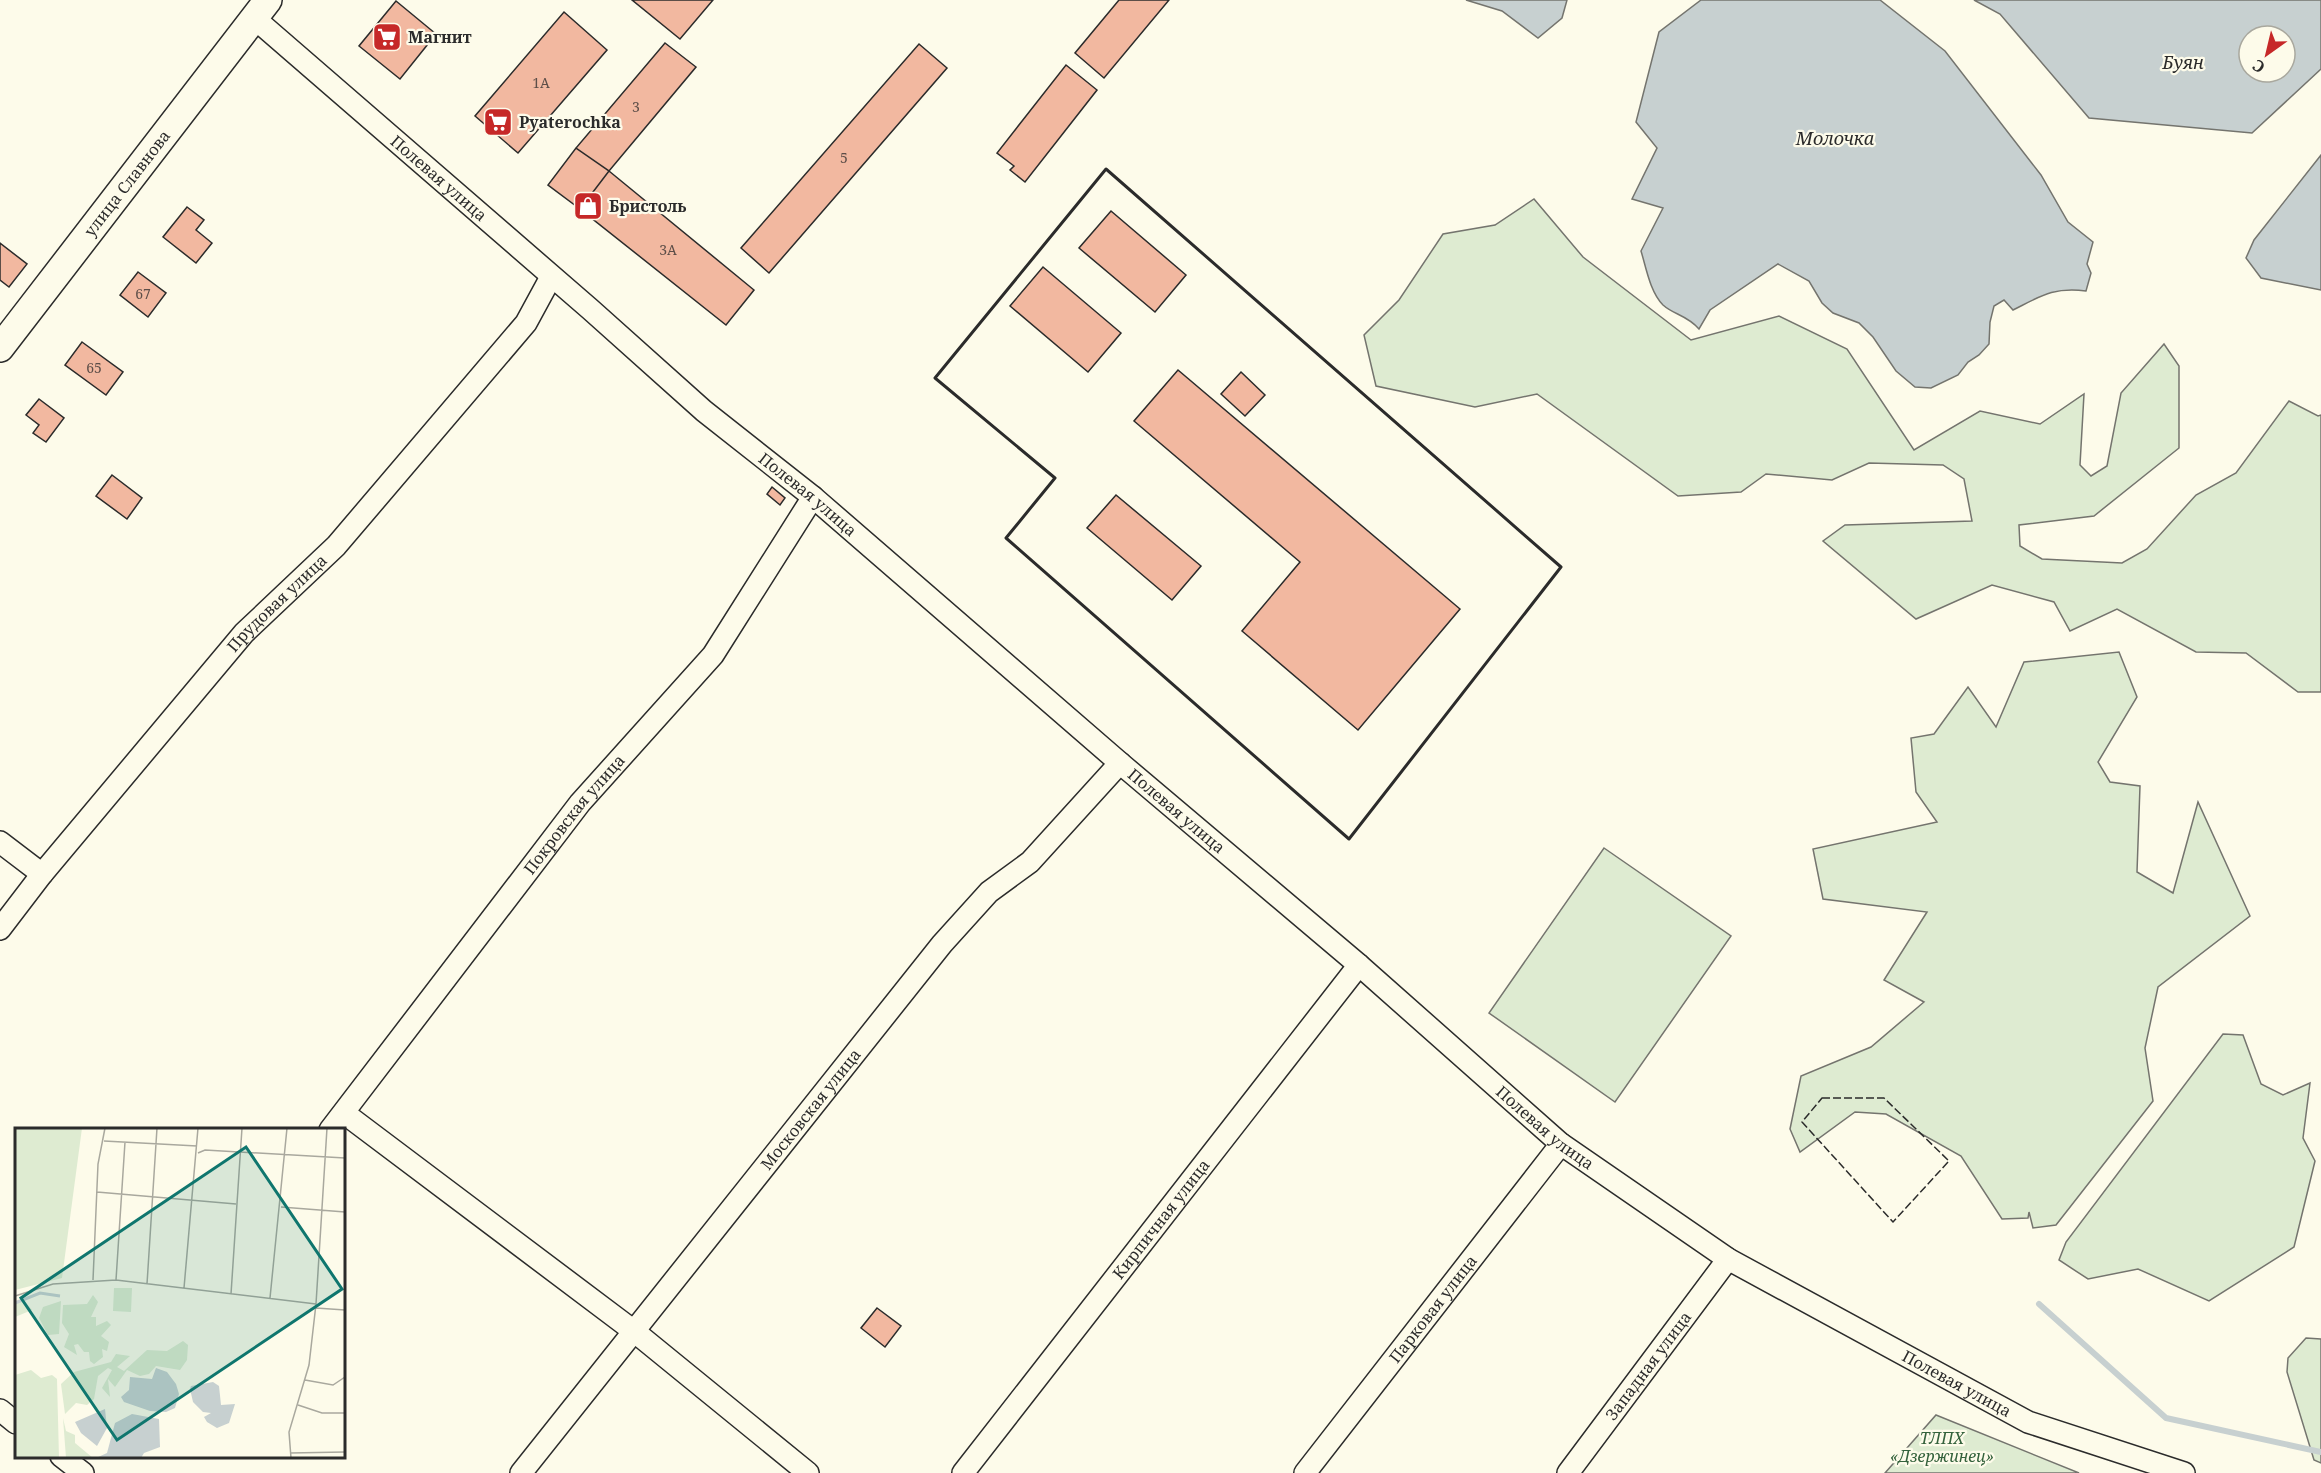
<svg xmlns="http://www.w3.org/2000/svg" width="2321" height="1473" viewBox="0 0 2321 1473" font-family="'Noto Serif',serif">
	<rect width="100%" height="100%" fill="#fdfbea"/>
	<path fill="#deebd1" stroke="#74746e" stroke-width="1.5" d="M 1534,199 L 1583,257 L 1691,340 L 1779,316 L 1847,349 L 1914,450 L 1980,411 L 2040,424 L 2084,394 L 2080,465 L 2091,476 L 2107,466 L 2121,393 L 2164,344 L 2179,366 L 2179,448 L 2094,516 L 2019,525 L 2020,546 L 2042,559 L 2122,563 L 2147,549 L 2196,495 L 2236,473 L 2289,401 L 2318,416 L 2321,415 L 2321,692 L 2298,692 L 2246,653 L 2196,652 L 2117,609 L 2070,631 L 2054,602 L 1992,585 L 1916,619 L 1823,541 L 1845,525 L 1972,521 L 1964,479 L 1943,465 L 1869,463 L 1832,480 L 1766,474 L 1741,492 L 1678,496 L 1537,394 L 1475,407 L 1376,386 L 1364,335 L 1399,300 L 1443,234 L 1495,225 Z
		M 2119,652 L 2137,697 L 2098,762 L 2110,782 L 2140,786 L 2137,872 L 2173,893 L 2198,802 L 2250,916 L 2158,987 L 2145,1048 L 2153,1101 L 2056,1225 L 2033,1228 L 2029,1212 L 2028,1218 L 2002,1219 L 1961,1156 L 1886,1114 L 1855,1112 L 1800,1152 L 1790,1129 L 1801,1076 L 1871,1047 L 1924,1002 L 1884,980 L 1927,912 L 1823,899 L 1813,849 L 1937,822 L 1916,792 L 1911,738 L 1934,734 L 1968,687 L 1996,727 L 2024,662 Z
		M 1604,848 L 1731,936 L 1615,1102 L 1489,1013 Z
		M 2223,1034 L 2243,1035 L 2261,1084 L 2283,1095 L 2310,1083 L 2303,1138 L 2315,1161 L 2294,1247 L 2209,1301 L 2138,1269 L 2088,1279 L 2059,1260 L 2066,1242 Z
		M 2306,1338 L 2321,1339 L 2321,1463 L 2314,1460 L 2287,1372 L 2288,1358 Z
		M 1936,1415 L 2079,1473 L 1885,1473 Z"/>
	<path fill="#c7d0d0" stroke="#74746e" stroke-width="1.5" fill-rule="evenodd" d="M 1466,0 L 1567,0 L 1562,18 L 1538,38 L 1502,11 Z
		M 1701,0 L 1880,0 L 1945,51 L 2041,175 L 2068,222 L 2093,242 L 2087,264 L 2091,273 L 2086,291 C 2053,287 2041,296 2013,310 L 2004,300 L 1994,306 L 1990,322 L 1989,344 L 1979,355 L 1968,362 L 1958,375 L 1931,388 L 1915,387 L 1896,371 L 1873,337 L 1859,323 L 1833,313 L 1822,303 L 1809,281 L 1778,264 L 1710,310 L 1699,329 C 1687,315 1674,315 1663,305 C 1650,292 1646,267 1641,251 L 1663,208 L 1632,199 L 1657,148 L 1636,122 L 1659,32 Z
		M 1974,0 L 2321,0 L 2321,69 L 2252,133 L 2089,118 L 2000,14 ZM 2249,36 L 2285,36 L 2285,72 L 2249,72 Z
		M 2321,155 L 2321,290 L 2261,278 L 2246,258 L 2254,240 Z"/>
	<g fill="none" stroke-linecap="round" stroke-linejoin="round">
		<path stroke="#c7d0d0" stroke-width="6" d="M 2039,1304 L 2166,1418 L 2321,1452"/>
	</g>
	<path fill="#f2b8a0" stroke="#2b2b2b" stroke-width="1.5" d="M 632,0 L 713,0 L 680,39 Z
		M 1119,0 L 1169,0 L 1104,78 L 1075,53 Z
		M 396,1 L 436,34 L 400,79 L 359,46 Z
		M 564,12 L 607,50 L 518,153 L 475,116 Z
		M 665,43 L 696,67 L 609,171 L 576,148 Z
		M 919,44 L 947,68 L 769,273 L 741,248 Z
		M 1066,65 L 1097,90 L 1025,182 L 1010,170 L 1014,166 L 997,153 Z
		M 576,148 L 609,171 L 580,209 L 548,185 Z
		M 609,171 L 754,290 L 726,325 L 580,209 Z
		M 187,207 L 204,220 L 196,230 L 212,243 L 196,263 L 163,237 Z
		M 1111,211 L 1186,275 L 1155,312 L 1079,248 Z
		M 0,243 L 27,264 L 9,287 L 0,280 Z
		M 1043,267 L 1121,333 L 1088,372 L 1010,306 Z
		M 138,272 L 166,293 L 148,317 L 120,295 Z
		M 82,342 L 123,372 L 106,395 L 65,365 Z
		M 1178,370 L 1460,609 L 1358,730 L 1242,631 L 1300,562 L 1134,421 Z
		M 1241,372 L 1265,395 L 1245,416 L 1221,394 Z
		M 39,399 L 64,418 L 46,442 L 33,433 L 39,425 L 26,415 Z
		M 112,475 L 142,498 L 127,519 L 96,496 Z
		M 772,487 L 785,498 L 780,505 L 767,494 Z
		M 1116,495 L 1201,566 L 1172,600 L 1087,528 Z
		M 877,1308 L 901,1326 L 885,1347 L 861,1328 Z"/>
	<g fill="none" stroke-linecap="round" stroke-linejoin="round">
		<g stroke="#2b2b2b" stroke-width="24">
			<g id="minor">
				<path id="s1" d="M 253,17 L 590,309 L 704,411 L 813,497 L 1120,763 L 1359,965 L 1561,1144 L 1728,1259 L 2028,1422 L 2184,1473"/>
				<path d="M 0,842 L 42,874"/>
				<path id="s2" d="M 0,929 L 42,874 L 244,633 L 336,546 L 526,323 L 551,277"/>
				<path d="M 344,1113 L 635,1332 L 808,1473"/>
				<path id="s3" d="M 330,1130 L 580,803 L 713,655 L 813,497"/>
				<path d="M 0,1410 L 16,1423"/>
				<path d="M 61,1456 L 83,1473"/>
				<path id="s4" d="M 521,1473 L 942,944 L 989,892 L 1030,862 L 1120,763"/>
				<path id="s5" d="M 963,1473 L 1359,965"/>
				<path id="s6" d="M 1305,1473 L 1561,1144"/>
				<path id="s7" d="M 1568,1473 L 1728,1259"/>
			</g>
		</g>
		<g stroke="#2b2b2b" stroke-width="30">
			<g id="major">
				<path id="s8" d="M 0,348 L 268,0"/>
			</g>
		</g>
		<use href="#minor" stroke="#fdfbea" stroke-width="21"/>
		<use href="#major" stroke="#fdfbea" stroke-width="27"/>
		<path stroke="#2b2b2b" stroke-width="1.5" stroke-dasharray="8 3" stroke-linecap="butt" d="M 1822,1098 L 1884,1098 L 1949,1161 L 1893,1222 L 1802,1122 Z"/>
		<path stroke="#2b2b2b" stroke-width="3" d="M 1106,169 L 1561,567 L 1349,839 L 1006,538 L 1055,478 L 935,378 Z"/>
	</g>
	<defs>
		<g id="supermarket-square" transform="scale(1.5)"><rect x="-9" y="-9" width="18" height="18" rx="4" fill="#c62828" stroke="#fdfbea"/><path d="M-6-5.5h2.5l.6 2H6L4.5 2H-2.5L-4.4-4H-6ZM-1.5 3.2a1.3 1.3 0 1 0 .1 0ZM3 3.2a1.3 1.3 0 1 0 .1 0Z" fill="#fff"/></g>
		<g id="shop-square" transform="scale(1.5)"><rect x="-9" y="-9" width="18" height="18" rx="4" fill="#c62828" stroke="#fdfbea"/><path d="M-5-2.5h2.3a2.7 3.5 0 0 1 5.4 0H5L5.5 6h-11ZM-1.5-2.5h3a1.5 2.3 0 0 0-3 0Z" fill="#fff"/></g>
	</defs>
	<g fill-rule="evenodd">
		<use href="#supermarket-square" x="387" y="37"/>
		<use href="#supermarket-square" x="498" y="122"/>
		<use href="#shop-square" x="588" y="206"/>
	</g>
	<g text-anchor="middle" stroke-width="4.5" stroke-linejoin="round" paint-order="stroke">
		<g font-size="14" fill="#5d4e48">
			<text x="541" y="88">1А</text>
			<text x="636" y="112">3</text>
			<text x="844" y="163">5</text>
			<text x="668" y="255">3А</text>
			<text x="143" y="299">67</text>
			<text x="94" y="373">65</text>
		</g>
		<g font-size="16" font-weight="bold" fill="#2b2b2b" stroke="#fdfbea" text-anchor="start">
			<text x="408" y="43">Магнит</text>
			<text x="519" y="128">Pyaterochka</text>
			<text x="609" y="212">Бристоль</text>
		</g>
		<g font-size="16" fill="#2b2b2b" stroke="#fdfbea">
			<text dy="6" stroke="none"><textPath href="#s1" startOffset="246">Полевая улица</textPath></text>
			<text dy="6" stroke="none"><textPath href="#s8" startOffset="208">улица Славнова</textPath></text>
			<text dy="6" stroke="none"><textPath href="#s1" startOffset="732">Полевая улица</textPath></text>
			<text dy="6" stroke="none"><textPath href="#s2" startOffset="428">Прудовая улица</textPath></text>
			<text dy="6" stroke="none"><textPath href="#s1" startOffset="1218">Полевая улица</textPath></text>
			<text dy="6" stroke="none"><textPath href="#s3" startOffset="399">Покровская улица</textPath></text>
			<text dy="6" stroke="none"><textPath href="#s4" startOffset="465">Московская улица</textPath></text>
			<text dy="6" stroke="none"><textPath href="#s1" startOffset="1704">Полевая улица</textPath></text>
			<text dy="6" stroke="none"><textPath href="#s5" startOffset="322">Кирпичная улица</textPath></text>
			<text dy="6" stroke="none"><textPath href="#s6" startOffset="208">Парковая улица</textPath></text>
			<text dy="6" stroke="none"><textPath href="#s7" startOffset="134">Западная улица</textPath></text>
			<text dy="6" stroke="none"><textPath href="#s1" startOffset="2190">Полевая улица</textPath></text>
		</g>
		<g font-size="16" font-style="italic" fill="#34623c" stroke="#fdfbea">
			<text x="1942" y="1444">ТЛПХ<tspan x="1942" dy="18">«Дзержинец»</tspan></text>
		</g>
		<g font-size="18" font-style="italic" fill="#2b2b2b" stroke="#fdfbea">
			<text x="2183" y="69">Буян</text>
			<text x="1835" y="145">Молочка</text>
		</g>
	</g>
	<g transform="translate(15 1128)">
		<rect width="330" height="330" fill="#fdfbea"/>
		<path d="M 0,0 L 67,0 L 47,150 L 0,162 ZM 99,160 L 117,160 L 116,184 L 98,183 ZM 78,167 L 83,174 L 76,189 L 81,189 L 81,198 L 92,193 L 96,197 L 86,208 L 94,214 L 92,223 L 87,221 L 88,229 L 79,236 L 75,233 L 74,224 L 69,224 L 63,216 L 59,217 L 62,227 L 49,219 L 54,206 L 47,195 L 48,177 L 72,176 ZM 8,171 L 17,182 L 0,189 L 0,173 ZM 46,173 L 44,206 L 33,207 L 24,190 L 28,179 ZM 168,213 L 173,217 L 172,232 L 165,242 L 141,238 L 134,246 L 125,248 L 112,242 L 100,259 L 93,251 L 95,269 L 87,260 L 97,242 L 93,240 L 83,248 L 79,271 L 72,277 L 61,275 L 50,286 L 46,256 L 59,244 L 96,234 L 101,226 L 115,228 L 102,239 L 109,243 L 132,222 L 152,223 ZM 16,242 L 26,250 L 37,247 L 42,251 L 44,330 L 0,330 L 0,247 ZM 48,290 L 51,303 L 60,307 L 60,315 L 78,330 L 51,330 Z" fill="#deebd1"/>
		<path d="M 141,240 L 152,244 L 161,256 L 164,266 L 160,280 L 151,284 L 135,283 L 109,274 L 106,269 L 114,262 L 115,249 L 137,251 ZM 198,254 L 204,258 L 206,277 L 220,276 L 214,295 L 202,300 L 192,294 L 189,289 L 196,285 L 188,284 L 178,274 L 175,261 L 176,258 ZM 90,281 L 92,300 L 82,318 L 66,305 L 60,294 ZM 117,286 L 144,291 L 145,319 L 129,325 L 126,330 L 81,330 L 92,325 L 100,295 Z" fill="#c7d0d0"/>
		<path fill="none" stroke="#c7d0d0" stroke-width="3" d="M 0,175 L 25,165 L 45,168"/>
		<path fill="none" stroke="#a9a89e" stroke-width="1.5" d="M 89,13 L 182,18M 183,25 L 190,22 L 330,30M 82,64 L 221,76M 266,79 L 330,84M 78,152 L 83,36 L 90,0M 101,152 L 110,14M 132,156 L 142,0M 169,160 L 183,0M 216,166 L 227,0M 0,168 L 38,156 L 101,152 L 301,176M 255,170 L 272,0M 301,180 L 330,182M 290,252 L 318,257 L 330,249M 283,277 L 307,285 L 330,285M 275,325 L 330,324M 276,330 L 274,304 L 294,237 L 301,176 L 312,0"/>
		<path fill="#0f766e" fill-opacity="0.15" stroke="#0f766e" stroke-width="3" d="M 231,19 L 327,161 L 102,312 L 6,170 Z"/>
		<rect width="330" height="330" fill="none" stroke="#2b2b2b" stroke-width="3"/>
	</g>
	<g transform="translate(2267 54) rotate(214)"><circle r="28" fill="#fdfbea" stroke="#a9a89e" stroke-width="1.5"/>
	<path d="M0-4.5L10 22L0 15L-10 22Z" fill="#c62828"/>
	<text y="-9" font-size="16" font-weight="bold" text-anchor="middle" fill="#2b2b2b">С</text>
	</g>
</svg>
